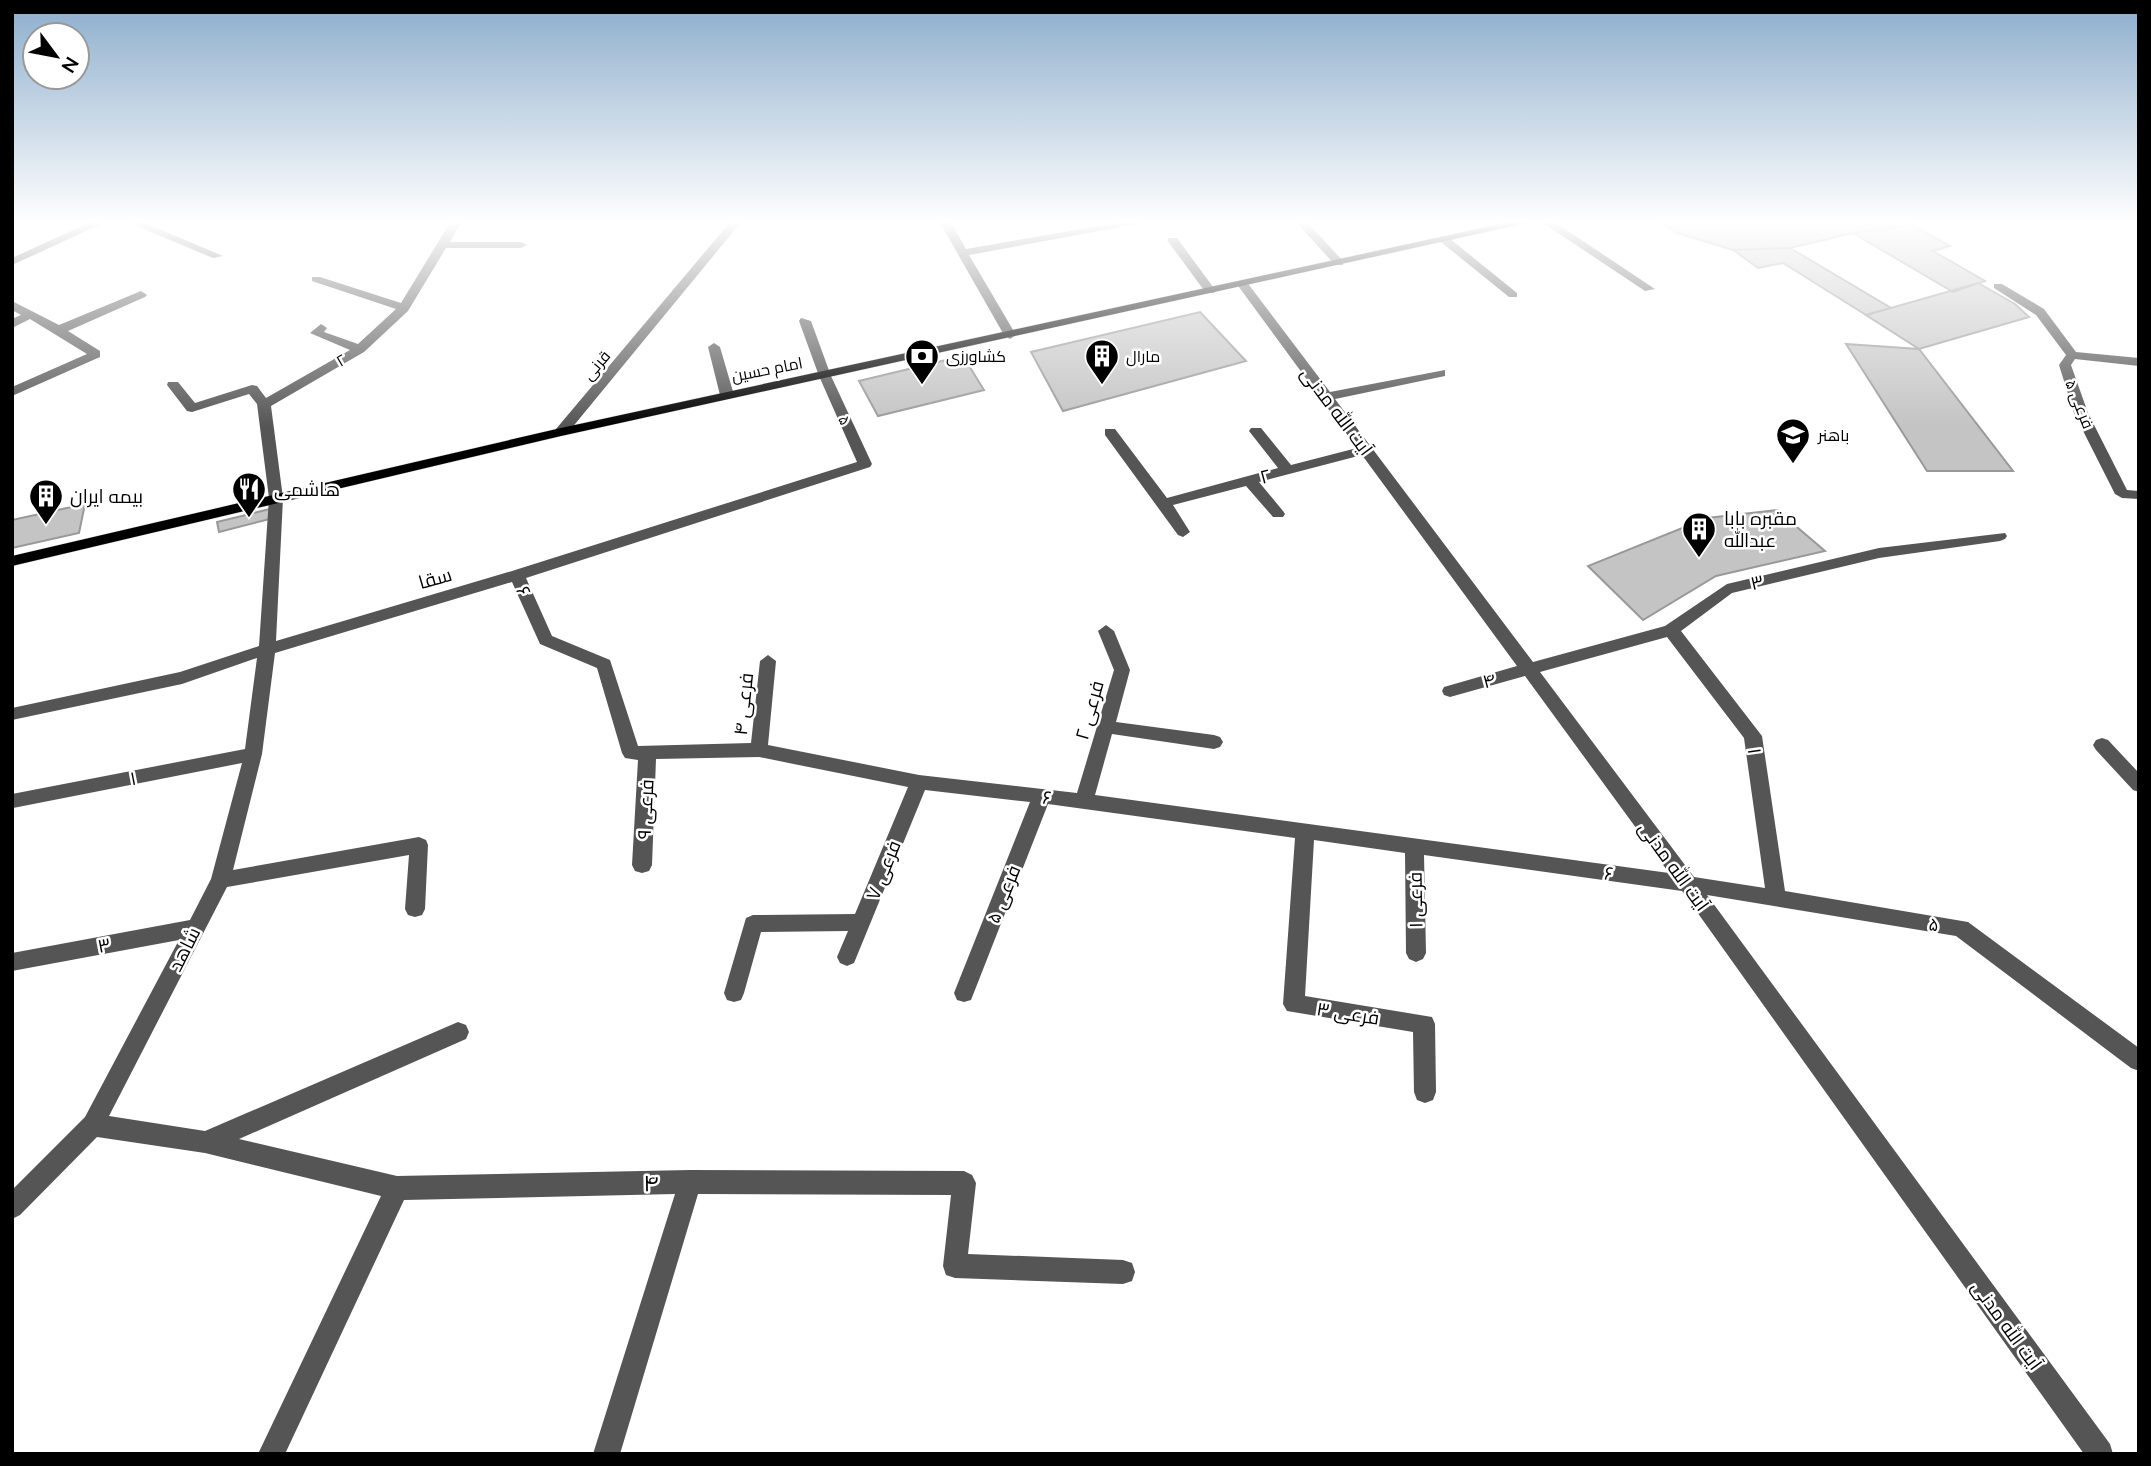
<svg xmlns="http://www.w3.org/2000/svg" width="2151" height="1466" viewBox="0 0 2151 1466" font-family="Mulish,Cairo,sans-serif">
	<rect width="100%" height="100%" fill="#fff"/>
	<path fill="#c4c4c4" stroke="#999" stroke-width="2" d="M 1658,221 L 1904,221 L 1912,225 L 1853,233 L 1790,248 L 1733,250 L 1677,233 Z
		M 1912,225 L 1950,246 L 1933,251 L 1985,281 L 1953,292 L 1853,233 Z
		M 1790,248 L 1891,308 L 1866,315 L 1783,263 L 1758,268 L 1733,250 Z
		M 1978,283 L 2015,304 L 2029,317 L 1919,349 L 1866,315 Z
		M 1200,312 L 1246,361 L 1063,411 L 1031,352 Z
		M 1846,344 L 1919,349 L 2013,471 L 1927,471 Z
		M 963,356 L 984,390 L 878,416 L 859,381 Z
		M 85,504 L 79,533 L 12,548 L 12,520 Z
		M 278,507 L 281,516 L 219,532 L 217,522 Z
		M 1777,510 L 1825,551 L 1716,576 L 1643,620 L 1588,566 L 1707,518 Z"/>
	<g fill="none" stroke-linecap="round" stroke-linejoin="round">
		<g stroke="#dbdbdb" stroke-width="1">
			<path id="major" d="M 1514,221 L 1536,221 L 561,436 L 12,566 L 12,556 L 561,428 Z"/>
		</g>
		<path fill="#555" fill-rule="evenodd" d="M 93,221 L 108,221 L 12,265 L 12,258 Z
			M 125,221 L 140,221 L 223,256 L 213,258 Z
			M 451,221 L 462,221 L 450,242 L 521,242 L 527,245 L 521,248 L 446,248 L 408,311 L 364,352 L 271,406 L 283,498 L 276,641 L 512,571 L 857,462 L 819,376 L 799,321 L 801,318 L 811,321 L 831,376 L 872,464 L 870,467 L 526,578 L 552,636 L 610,660 L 638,746 L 751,743 L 760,661 L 768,655 L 776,661 L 768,745 L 919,775 L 1077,793 L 1114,670 L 1098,631 L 1106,625 L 1114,631 L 1130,670 L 1116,722 L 1214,735 L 1220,737 L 1223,742 L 1220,747 L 1214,749 L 1112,734 L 1095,795 L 1669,873 L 1525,676 L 1450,697 L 1444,695 L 1442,691 L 1444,687 L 1517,666 L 1362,455 L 1259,482 L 1283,511 L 1285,514 L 1283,517 L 1273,517 L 1246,486 L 1173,505 L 1190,532 L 1183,537 L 1178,535 L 1105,435 L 1105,429 L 1115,429 L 1167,498 L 1278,468 L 1249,431 L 1251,428 L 1261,428 L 1291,465 L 1357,448 L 1236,283 L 1242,280 L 1246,281 L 1330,392 L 1445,370 L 1445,376 L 1335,399 L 1533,662 L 1665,626 L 1727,584 L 1879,548 L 2005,533 L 2007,536 L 2005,539 L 2000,541 L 1879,558 L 1732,593 L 1681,631 L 1762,736 L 1785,891 L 1968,922 L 2139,1048 L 2139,1071 L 2131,1068 L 1956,936 L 1707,895 L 2110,1444 L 2113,1454 L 2084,1454 L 1682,891 L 1424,855 L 1426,953 L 1423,959 L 1416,962 L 1409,959 L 1406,953 L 1405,853 L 1314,840 L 1305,996 L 1432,1017 L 1435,1024 L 1436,1092 L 1433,1100 L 1425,1103 L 1417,1100 L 1414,1092 L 1413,1032 L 1287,1011 L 1283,1004 L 1295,838 L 1048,804 L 971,1000 L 964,1002 L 957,1000 L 954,993 L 1030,802 L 925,790 L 854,963 L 847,966 L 840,963 L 837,957 L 848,931 L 761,932 L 744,993 L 741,1000 L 734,1002 L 727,1000 L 724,993 L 746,918 L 753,915 L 855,914 L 908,787 L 759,757 L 656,759 L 652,865 L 649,871 L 642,873 L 635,871 L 632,865 L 638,760 L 625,758 L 622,753 L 597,668 L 540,644 L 512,582 L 275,653 L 262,754 L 233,870 L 419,837 L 426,840 L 428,845 L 425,909 L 422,915 L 415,917 L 408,915 L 405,909 L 409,855 L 227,887 L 109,1116 L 205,1131 L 458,1022 L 466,1025 L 469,1032 L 466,1039 L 239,1139 L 397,1176 L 690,1170 L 964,1171 L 972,1175 L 976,1183 L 968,1254 L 1123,1260 L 1132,1263 L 1135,1272 L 1132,1281 L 1123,1284 L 955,1278 L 946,1275 L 943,1266 L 951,1195 L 698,1194 L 620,1454 L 593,1454 L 675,1194 L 404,1200 L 285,1454 L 258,1454 L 381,1196 L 205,1153 L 97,1137 L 20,1215 L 12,1219 L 12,1190 L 85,1117 L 179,940 L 12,971 L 12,953 L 190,920 L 211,879 L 242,763 L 13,808 L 12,794 L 245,749 L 257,658 L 182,684 L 12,720 L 12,708 L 180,672 L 259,646 L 269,498 L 257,404 L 249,394 L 192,412 L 187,411 L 167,385 L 168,382 L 178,382 L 195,403 L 252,385 L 257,386 L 266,398 L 350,350 L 310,333 L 321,324 L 327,328 L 324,332 L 358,344 L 396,309 L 312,281 L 312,277 L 320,277 L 401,303 ZM 1667,637 L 1744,738 L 1765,888 L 1694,877 L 1540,672 Z
			M 731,221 L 742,221 L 566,435 L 556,435 L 556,429 Z
			M 939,221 L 950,221 L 966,249 L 1128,221 L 1154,221 L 969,255 L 1016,335 L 1010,339 L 1004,335 Z
			M 1295,221 L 1306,221 L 1343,261 L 1343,265 L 1335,265 Z
			M 1540,221 L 1553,221 L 1655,289 L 1645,291 Z
			M 1169,238 L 1177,238 L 1216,291 L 1214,293 L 1206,293 L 1167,240 Z
			M 1441,238 L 1449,238 L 1517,293 L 1517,297 L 1509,297 L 1441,242 Z
			M 1994,284 L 2002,284 L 2044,309 L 2076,352 L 2139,358 L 2139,366 L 2075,359 L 2071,365 L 2088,413 L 2127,490 L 2139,491 L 2139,499 L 2122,498 L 2115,494 L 2074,413 L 2059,365 L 2066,355 L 2036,315 L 1994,288 Z
			M 141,291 L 147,295 L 145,297 L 68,331 L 100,351 L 100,357 L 12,396 L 12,387 L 87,354 L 30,319 L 12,328 L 12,319 L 21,315 L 12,310 L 12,301 L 59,325 Z
			M 714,343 L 720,347 L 734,395 L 732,398 L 722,398 L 720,395 L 708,347 Z
			M 2102,738 L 2108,740 L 2139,773 L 2139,792 L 2133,790 L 2096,750 L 2093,745 L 2096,740 Z"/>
		<use href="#major" fill="#000" fill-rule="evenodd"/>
	</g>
	<linearGradient id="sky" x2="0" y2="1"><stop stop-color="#8cadcc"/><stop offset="0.52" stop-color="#fff"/><stop offset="1" stop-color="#fff" stop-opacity="0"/></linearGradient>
	<rect width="2151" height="427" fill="url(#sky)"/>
	<defs>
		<g id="bank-pin" transform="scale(1.75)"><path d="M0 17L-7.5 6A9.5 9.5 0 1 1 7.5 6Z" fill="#000" stroke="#fff"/><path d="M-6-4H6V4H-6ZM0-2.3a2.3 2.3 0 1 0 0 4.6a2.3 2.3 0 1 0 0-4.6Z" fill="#fff"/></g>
		<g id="building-pin" transform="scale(1.75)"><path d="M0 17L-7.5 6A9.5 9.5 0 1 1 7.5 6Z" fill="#000" stroke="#fff"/><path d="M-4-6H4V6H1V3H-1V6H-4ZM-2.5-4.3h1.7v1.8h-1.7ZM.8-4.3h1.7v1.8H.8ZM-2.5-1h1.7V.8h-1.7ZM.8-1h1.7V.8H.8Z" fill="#fff"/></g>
		<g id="school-pin" transform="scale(1.75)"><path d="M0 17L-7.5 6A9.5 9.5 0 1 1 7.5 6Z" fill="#000" stroke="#fff"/><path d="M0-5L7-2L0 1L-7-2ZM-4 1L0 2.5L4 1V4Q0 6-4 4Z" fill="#fff"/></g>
		<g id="restaurant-pin" transform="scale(1.75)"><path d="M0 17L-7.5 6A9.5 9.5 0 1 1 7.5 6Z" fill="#000" stroke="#fff"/><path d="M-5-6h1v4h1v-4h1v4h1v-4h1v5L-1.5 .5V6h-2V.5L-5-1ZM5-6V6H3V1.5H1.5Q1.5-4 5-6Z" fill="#fff"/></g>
	</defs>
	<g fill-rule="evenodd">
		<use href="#bank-pin" x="922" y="356"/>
		<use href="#building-pin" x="1102" y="356"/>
		<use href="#school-pin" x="1793" y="435"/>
		<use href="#restaurant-pin" x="249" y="489"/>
		<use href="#building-pin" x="46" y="496"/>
		<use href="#building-pin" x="1699" y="529"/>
	</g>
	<g text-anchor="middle" stroke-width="5" stroke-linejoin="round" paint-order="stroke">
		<g font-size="16" fill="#000" stroke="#fff" text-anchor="start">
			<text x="946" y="362">کشاورزی</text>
			<text x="1126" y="362">مارال</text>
			<text x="1818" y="441">باهنر</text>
		</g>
		<g font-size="16" fill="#000" stroke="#fff">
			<text transform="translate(341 360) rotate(-30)" y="6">۲</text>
			<text transform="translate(596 365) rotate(-50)" y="6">قرنی</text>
			<text transform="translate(767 369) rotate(-11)" y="6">امام حسین</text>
			<text transform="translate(2080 404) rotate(68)" y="6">فرعی ۵</text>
			<text transform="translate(845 420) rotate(66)" y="6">۵</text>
		</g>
		<g font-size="19" fill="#000" stroke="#fff">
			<text transform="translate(1337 411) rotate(53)" y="7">آیت الله مدنی</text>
			<text transform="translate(1265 476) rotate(-15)" y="7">۲</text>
			<text transform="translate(435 578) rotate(-16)" y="7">سقا</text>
			<text transform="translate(1757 582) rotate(-13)" y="7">۳</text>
			<text transform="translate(524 591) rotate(66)" y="7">۶</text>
			<text transform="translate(1489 680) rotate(-15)" y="7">۴</text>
			<text transform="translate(743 704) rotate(-84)" y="7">فرعی ۴</text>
			<text transform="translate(1089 710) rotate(-74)" y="7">فرعی ۲</text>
			<text transform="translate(1755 751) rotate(82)" y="7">۱</text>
			<text transform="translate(133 778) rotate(-11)" y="7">۱</text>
			<text transform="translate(1047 797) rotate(7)" y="7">۶</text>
			<text transform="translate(645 809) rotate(-87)" y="7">فرعی ۹</text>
			<text transform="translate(1674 866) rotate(54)" y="7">آیت الله مدنی</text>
			<text transform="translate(883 870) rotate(-68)" y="7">فرعی ۷</text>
			<text transform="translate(1609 873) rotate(8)" y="7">۶</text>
			<text transform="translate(1003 894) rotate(-68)" y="7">فرعی ۵</text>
			<text transform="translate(1415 900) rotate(-91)" y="7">فرعی ۱</text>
			<text transform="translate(1934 924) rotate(9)" y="7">۵</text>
			<text transform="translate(104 945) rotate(-11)" y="7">۳</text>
			<text transform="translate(184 949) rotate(-63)" y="7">شاهد</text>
			<text transform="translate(1348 1013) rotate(9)" y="7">فرعی ۳</text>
			<text transform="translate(2007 1325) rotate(54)" y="7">آیت الله مدنی</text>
		</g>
		<g font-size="19" fill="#000" stroke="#fff" text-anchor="start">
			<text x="274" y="496">هاشمی</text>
			<text x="70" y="503">بیمه ایران</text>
			<text x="1724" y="525">مقبره بابا<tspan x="1724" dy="22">عبدالله</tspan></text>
		</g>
		<g font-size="23" fill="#000" stroke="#fff">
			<text transform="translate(651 1183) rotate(-1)" y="8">۴</text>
		</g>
	</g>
	<rect width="2151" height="1466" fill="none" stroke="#000000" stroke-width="28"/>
	<g transform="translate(56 56) rotate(122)"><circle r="33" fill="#ffffff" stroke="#999999" stroke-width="2"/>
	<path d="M0-5L12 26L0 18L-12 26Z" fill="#000000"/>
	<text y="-10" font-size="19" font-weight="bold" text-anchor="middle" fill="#000000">N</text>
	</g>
</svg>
